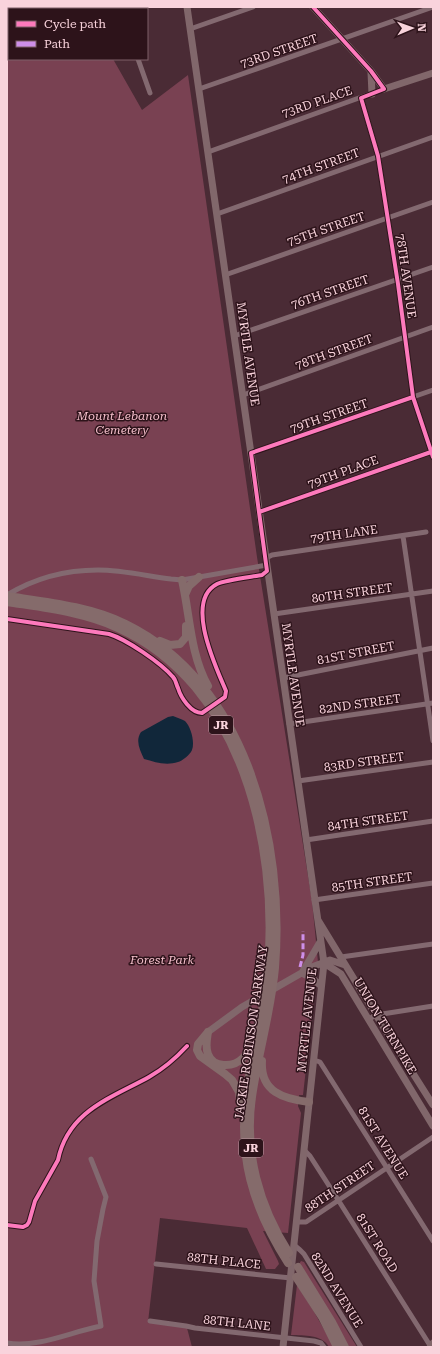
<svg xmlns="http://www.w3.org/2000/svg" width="440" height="1354" viewBox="0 0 440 1354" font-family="'Roboto Serif',serif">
	<rect width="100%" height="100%" fill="#4a2b35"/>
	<path fill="#794152" d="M 7,7 L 86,7 L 87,9 L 9,9 L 9,59 L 113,59 L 142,110 L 188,75 L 257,557 L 312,901 L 318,962 L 303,1095 L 299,1095 L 298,1106 L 301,1113 L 288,1233 L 263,1231 L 278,1261 L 279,1264 L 275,1269 L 266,1269 L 247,1228 L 160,1218 L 148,1322 L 187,1328 L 192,1347 L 7,1347 Z
		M 301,1261 L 304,1262 L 357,1347 L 349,1347 L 299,1264 Z
		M 297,1285 L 313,1310 L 334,1347 L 329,1347 C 322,1334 304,1336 291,1335 Z"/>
	<path fill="#11273a" d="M 173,716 C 177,718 182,719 185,721 C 191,727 195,742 192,750 C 190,755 182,761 178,762 C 166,766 155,762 144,759 C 140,750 135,741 141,732 L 168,717 Z"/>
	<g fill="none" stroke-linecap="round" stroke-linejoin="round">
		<path stroke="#836970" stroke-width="5" d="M 119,7 L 119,9
			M 190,29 L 253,7
			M 138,59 L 150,93
			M 199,89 L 433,7
			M 361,98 L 378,156 L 398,284 L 413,397 L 433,457
			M 208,152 L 384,89
			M 217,214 L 433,137
			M 225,275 L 433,202
			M 234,336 L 433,267
			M 243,395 L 433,327
			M 251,453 L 433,390
			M 259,512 L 433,451
			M 403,536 L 433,741
			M 266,558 L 272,555 L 426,532
			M 7,595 C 35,578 65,570 98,570 C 122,570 147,576 171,579 L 182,580 L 267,565
			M 274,614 L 433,591
			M 283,678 L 433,648
			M 289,724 L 433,703
			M 298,781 L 433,762
			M 306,840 L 433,821
			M 314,900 L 433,883
			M 341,957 L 433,944
			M 369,1019 L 376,1015 L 433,1006
			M 314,1060 L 320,1062 L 433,1241
			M 304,1150 L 310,1156 L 335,1195 L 431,1347
			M 296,1222 L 306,1222 L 433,1137
			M 294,1245 L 300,1250 L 304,1254 L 361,1347
			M 156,1264 L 291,1278
			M 150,1321 L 186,1326 L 195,1328 L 314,1341 L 321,1343 L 324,1347
			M 7,1343 C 39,1348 70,1332 101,1326 L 94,1281 L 97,1241 L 103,1209 L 106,1197 L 91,1159"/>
		<path stroke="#81676b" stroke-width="7" d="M 187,7 L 324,963 L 283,1347
			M 313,7 L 371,71 L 384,89 L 433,73
			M 371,72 L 372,94
			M 318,920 L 376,1015 L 433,1105
			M 324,963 L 341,974 L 433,1126
			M 303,971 L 320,942
			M 302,973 L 312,978 L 321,986
			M 208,1032 L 242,1007 L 312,967 L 330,960 L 345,965
			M 430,1347 L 433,1343"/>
		<path stroke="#856b6b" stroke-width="8" d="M 182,580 C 190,615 190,654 208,686
			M 185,595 L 189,586 L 199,577
			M 7,596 C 47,602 89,606 126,624 C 248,684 285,843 275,968 C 271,1012 258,1054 252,1097 C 244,1152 259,1206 289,1253
			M 7,602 C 45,608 83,612 118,628 C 242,684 278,844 268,967 C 265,1008 253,1048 247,1088 C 237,1155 252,1207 288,1263
			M 160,641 L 170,645 L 180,644 L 186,637 L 186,626
			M 208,1032 L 198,1044 L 197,1050 L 200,1056 L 225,1074 L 232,1080 L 239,1092 L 241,1109
			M 208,1032 C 207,1039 205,1047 208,1054 C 213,1068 233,1068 243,1058 C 248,1053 250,1046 253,1039
			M 262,1061 C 260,1092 284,1099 309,1102
			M 298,1267 L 332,1322 L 345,1347
			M 296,1277 L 322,1317 L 337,1347"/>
		<path stroke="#ce8fe9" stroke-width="3" stroke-dasharray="6 3" stroke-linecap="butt" d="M 300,967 L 303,955 L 303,931"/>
		<g stroke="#2d131a" stroke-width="6">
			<path id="cycleway" d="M 313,7 L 371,71 L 384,89 L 361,98 L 378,156 L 398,284 L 413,397 L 433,457
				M 259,512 L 431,452
				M 7,619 L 109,634 C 126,639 161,663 173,677 C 176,680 176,684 178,688 C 181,698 191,713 202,713 L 225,697 L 226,691 C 216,667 184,601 217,584 C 225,580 251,577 262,575 L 267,571 L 251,453 L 413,397
				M 7,1225 L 23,1227 L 27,1225 L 29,1222 L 35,1201 L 58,1160 C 68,1111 111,1098 149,1077 C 163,1069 176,1058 187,1046"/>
		</g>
		<use href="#cycleway" stroke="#fd7abc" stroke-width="4"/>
	</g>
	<g text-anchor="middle" stroke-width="3" stroke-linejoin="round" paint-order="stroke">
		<g fill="#2d131a" stroke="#bc99a2" stroke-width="1">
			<rect x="209" y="716" width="24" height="18" rx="3"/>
			<rect x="239" y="1139" width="24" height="18" rx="3"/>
		</g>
		<g font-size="11" font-weight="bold" fill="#f9d3dc">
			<text x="221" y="729">JR</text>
			<text x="251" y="1152">JR</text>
		</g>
		<g font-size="12" fill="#f9d3dc" stroke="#2d131a">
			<text transform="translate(279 51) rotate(-19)" y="4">73RD STREET</text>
			<text transform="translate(317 102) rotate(-19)" y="4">73RD PLACE</text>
			<text transform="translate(321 166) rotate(-20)" y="4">74TH STREET</text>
			<text transform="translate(326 229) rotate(-19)" y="4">75TH STREET</text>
			<text transform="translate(406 276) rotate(82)" y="4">78TH AVENUE</text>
			<text transform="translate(330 292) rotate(-19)" y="4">76TH STREET</text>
			<text transform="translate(334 352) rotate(-20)" y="4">78TH STREET</text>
			<text transform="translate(248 354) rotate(82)" y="4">MYRTLE AVENUE</text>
			<text transform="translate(329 416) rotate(-19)" y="4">79TH STREET</text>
			<text transform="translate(343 472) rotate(-20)" y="4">79TH PLACE</text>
			<text transform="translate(344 534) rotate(-8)" y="4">79TH LANE</text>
			<text transform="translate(352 593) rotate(-8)" y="4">80TH STREET</text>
			<text transform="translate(356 653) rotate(-11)" y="4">81ST STREET</text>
			<text transform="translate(293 675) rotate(82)" y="4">MYRTLE AVENUE</text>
			<text transform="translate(360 704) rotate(-8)" y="4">82ND STREET</text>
			<text transform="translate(364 762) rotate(-8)" y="4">83RD STREET</text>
			<text transform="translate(368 821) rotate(-8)" y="4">84TH STREET</text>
			<text transform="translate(372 882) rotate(-8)" y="4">85TH STREET</text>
			<text transform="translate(307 1020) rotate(-84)" y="4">MYRTLE AVENUE</text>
			<text transform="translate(385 1026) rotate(59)" y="4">UNION TURNPIKE</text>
			<text transform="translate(251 1033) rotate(-82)" y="4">JACKIE ROBINSON PARKWAY</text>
			<text transform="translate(383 1143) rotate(58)" y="4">81ST AVENUE</text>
			<text transform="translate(340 1187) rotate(-34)" y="4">88TH STREET</text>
			<text transform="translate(377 1243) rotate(58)" y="4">81ST ROAD</text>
			<text transform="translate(224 1261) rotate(6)" y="4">88TH PLACE</text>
			<text transform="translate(337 1290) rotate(58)" y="4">82ND AVENUE</text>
			<text transform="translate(237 1323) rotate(6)" y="4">88TH LANE</text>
		</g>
		<g font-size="12" font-style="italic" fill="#f4bfcb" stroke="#2d131a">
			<text x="122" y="420">Mount Lebanon<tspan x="122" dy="14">Cemetery</tspan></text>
			<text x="162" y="964">Forest Park</text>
		</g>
	</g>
	<rect width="440" height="1354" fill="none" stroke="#f9d3dc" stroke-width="16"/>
	<rect x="8" y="8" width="140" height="52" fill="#2d131a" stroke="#7f6068"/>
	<rect x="16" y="21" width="20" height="6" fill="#fd7abc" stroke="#7f6068"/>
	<text x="44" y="28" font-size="12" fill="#f9d3dc">Cycle path</text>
	<rect x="16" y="41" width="20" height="6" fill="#ce8fe9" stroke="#7f6068"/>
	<text x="44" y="48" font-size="12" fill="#f9d3dc">Path</text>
	<g transform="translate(412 28) rotate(88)" stroke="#2d131a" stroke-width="3" paint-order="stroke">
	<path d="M0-3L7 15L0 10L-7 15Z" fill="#f9d3dc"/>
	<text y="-6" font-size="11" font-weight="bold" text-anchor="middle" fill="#f9d3dc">N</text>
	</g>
</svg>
